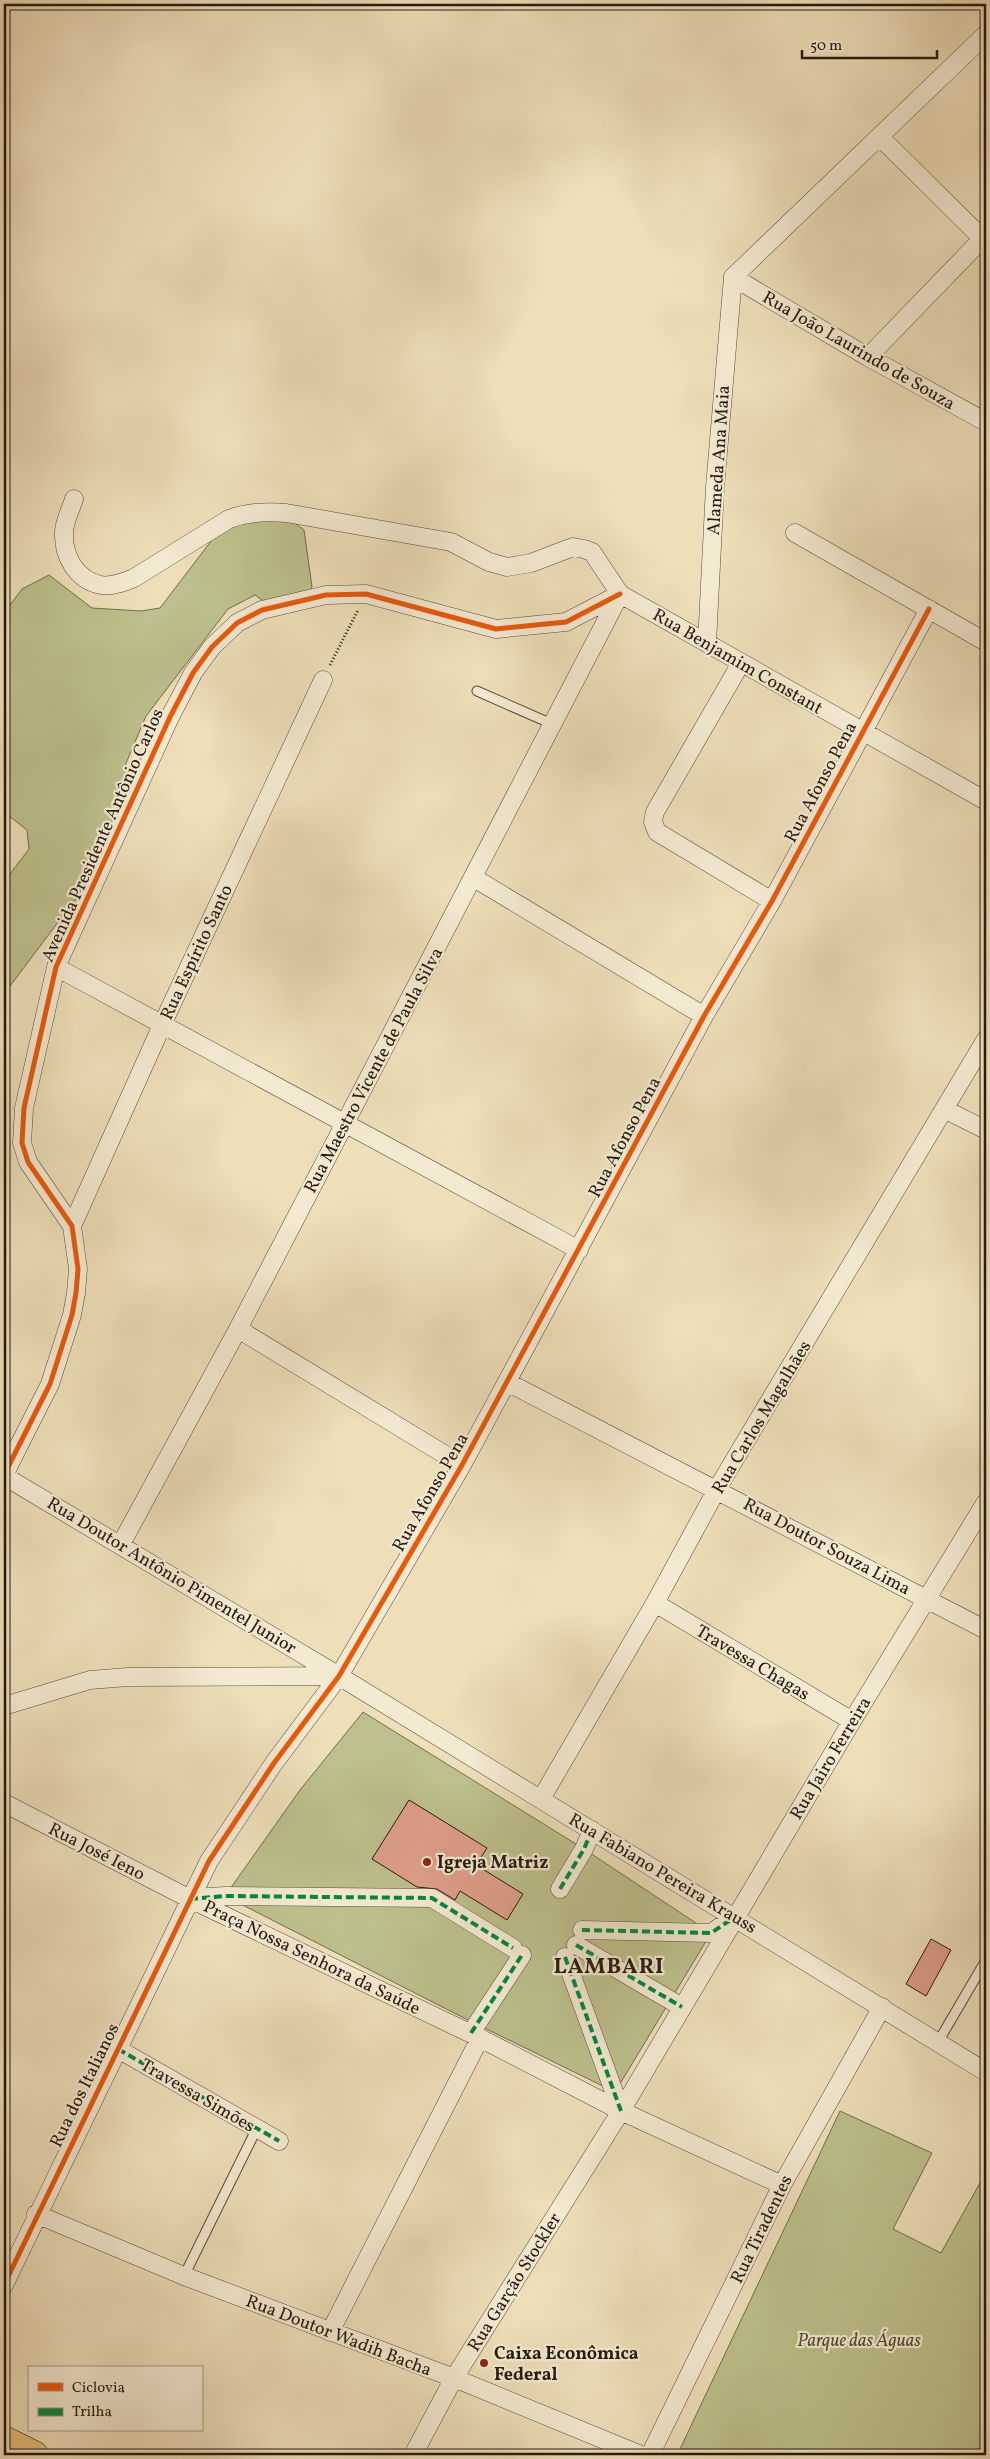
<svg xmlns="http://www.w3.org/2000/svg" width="990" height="2459" viewBox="0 0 990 2459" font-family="Vollkorn,serif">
	<rect width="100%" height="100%" fill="#eedfb9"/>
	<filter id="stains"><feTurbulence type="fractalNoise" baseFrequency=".004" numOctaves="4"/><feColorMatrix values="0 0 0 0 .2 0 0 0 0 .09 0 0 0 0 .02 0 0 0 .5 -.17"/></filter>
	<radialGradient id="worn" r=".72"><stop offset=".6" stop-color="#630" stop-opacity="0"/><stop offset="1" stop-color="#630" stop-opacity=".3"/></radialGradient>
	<path fill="#bdc08c" stroke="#706d4e" d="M 272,506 L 304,530 L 312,587 L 304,598 L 266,603 L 255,595 L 228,609 L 146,716 L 124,768 L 135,776 L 83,889 L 4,994 L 4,882 L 29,849 L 27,830 L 4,812 L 4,613 L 22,589 L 49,575 L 92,608 L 141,611 L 160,608 L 234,511 Z
		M 363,1712 L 584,1849 L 711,1933 L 615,2092 L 462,2017 L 225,1896 L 300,1790 Z
		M 840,2111 L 932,2153 L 893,2229 L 941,2253 L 986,2172 L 986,2455 L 696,2455 L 680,2449 Z"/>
	<path fill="#e09f8a" stroke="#241a10" d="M 409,1800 L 487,1848 L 476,1865 L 523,1894 L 507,1920 L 460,1891 L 455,1900 L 437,1889 L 417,1887 L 372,1859 Z
		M 931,1939 L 951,1950 L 926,1996 L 906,1984 Z"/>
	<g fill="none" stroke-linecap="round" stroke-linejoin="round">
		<g stroke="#564b3a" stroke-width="11">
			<path id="lane" d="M 477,691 L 552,724
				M 938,2042 L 986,1960
				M 184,2276 L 257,2128"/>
		</g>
		<g stroke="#564b3a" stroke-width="19">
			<path id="street" d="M 880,137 L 986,242
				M 733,277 L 986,34
				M 733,277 L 868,357 L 986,422
				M 868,357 L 986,235
				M 74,499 C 71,509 64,522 64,532 C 63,556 76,580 101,585 C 112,587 124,582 134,578 L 229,519 C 248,512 265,511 286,513 L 451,542 L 489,562 L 507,567 L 531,563 L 573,547 L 584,549 L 592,552 L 620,594 L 986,801
				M 795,533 L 986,642
				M 707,643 L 715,487 L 733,277
				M 741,663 L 655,812 L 653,822 L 657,832 L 772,901
				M 474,878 L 704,1016
				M 56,967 L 579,1250
				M 946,1110 L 986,1130
				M 72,1226 L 162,1025 L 323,680
				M 238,1329 L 462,1465
				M 507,1382 L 986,1630
				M 4,1475 L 50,1384 L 72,1315 L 76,1293 L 78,1269 L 72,1226 L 28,1162 L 22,1143 L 24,1108 L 56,967 L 170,717 L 193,673 L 212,647 L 237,623 L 262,610 L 326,595 L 366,594 L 496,629 L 566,622 L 620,594
				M 4,1476 L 339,1676 L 986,2072
				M 121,1544 L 238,1329 L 620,594
				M 655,1603 L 852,1721
				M 4,1706 L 90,1680 L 128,1677 L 339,1676
				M 541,1799 L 655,1603 L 717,1489 L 986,1039
				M 4,1803 L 190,1899 L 480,2038 L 621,2111 L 782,2185
				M 560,1889 L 584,1849 L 592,1830
				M 193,1898 L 225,1896 L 432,1898 L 513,1948
				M 582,1930 L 711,1933 L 732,1919
				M 576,1945 L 682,2007
				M 565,1957 L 621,2111
				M 471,2033 L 522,1955
				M 118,2049 L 279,2141
				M 36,2214 L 184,2276 L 454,2378 L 641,2455
				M 4,2285 L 209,1861 L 274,1763 L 339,1676 L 462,1465 L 704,1016 L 772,901 L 929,609
				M 330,2332 L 480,2038
				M 413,2455 L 454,2378 L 621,2111 L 852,1721 L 986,1502
				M 650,2455 L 782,2185 L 882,2007"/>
		</g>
		<g stroke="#241a10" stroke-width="29">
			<path id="primary" d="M 4,2440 L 34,2455"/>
		</g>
		<path stroke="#241a10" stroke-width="3" stroke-dasharray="1 2.5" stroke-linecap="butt" d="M 330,665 L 358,610"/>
		<use href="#lane" stroke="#f4ead2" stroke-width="9"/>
		<use href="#street" stroke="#f4ead2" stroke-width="18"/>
		<use href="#primary" stroke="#e7c07c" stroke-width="28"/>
		<path stroke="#00873e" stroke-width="4" stroke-dasharray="8 4" stroke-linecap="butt" d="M 560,1889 L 584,1849 L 592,1830
			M 190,1899 L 225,1896 L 432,1898 L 513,1948
			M 582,1930 L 711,1933 L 735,1917
			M 576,1945 L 682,2007
			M 565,1957 L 621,2111
			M 471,2033 L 522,1955
			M 118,2049 L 279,2141"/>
		<g stroke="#f4ead2" stroke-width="8">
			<path id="cycleway" d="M 4,1475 L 50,1384 L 72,1315 L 76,1293 L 78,1269 L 72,1226 L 28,1162 L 22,1143 L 24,1108 L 56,967 L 170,717 L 193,673 L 212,647 L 237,623 L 262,610 L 326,595 L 366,594 L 496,629 L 566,622 L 620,594
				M 4,2285 L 209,1861 L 274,1763 L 339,1676 L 462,1465 L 704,1016 L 772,901 L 929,609"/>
		</g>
		<use href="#cycleway" stroke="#e8590c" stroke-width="5"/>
	</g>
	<g fill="#8f2418" stroke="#f4ead2" stroke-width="2">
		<circle cx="427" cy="1862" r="5"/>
		<circle cx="484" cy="2363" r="5"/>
	</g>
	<g text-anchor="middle" stroke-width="4.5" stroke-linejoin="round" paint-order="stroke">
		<g font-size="18" fill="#241a10" stroke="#f4ead2">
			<text transform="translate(859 350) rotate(30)" y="6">Rua João Laurindo de Souza</text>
			<text transform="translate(718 460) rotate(-86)" y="6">Alameda Ana Maia</text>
			<text transform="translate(738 661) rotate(30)" y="6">Rua Benjamim Constant</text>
			<text transform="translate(820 782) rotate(-62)" y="6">Rua Afonso Pena</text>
			<text transform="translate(102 835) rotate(-66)" y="6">Avenida Presidente Antônio Carlos</text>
			<text transform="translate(196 952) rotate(-65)" y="6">Rua Espírito Santo</text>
			<text transform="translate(373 1070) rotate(-62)" y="6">Rua Maestro Vicente de Paula Silva</text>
			<text transform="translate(624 1137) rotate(-62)" y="6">Rua Afonso Pena</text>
			<text transform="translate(761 1417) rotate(-59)" y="6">Rua Carlos Magalhães</text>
			<text transform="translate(430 1492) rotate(-60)" y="6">Rua Afonso Pena</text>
			<text transform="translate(827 1546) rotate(28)" y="6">Rua Doutor Souza Lima</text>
			<text transform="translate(172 1575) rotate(31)" y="6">Rua Doutor Antônio Pimentel Junior</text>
			<text transform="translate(753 1662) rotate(31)" y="6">Travessa Chagas</text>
			<text transform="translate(830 1758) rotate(-59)" y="6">Rua Jairo Ferreira</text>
			<text transform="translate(97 1851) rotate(27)" y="6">Rua José Ieno</text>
			<text transform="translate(663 1873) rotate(31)" y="6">Rua Fabiano Pereira Krauss</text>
			<text transform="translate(312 1957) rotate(26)" y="6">Praça Nossa Senhora da Saúde</text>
			<text transform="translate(84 2085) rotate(-64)" y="6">Rua dos Italianos</text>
			<text transform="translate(198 2095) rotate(30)" y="6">Travessa Simões</text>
			<text transform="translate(761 2229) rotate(-64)" y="6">Rua Tiradentes</text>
			<text transform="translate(514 2282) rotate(-58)" y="6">Rua Garção Stockler</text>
			<text transform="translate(339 2335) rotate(21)" y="6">Rua Doutor Wadih Bacha</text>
		</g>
		<g font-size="18" font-weight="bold" fill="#241a10" stroke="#f4ead2" text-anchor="start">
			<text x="437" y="1868">Igreja Matriz</text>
			<text x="494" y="2359">Caixa Econômica<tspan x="494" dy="21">Federal</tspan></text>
		</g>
		<g font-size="18" font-style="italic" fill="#524c35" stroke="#f4ead2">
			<text x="859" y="2346">Parque das Águas</text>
		</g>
		<g font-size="22" font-weight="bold" letter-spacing="1" fill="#241a10" stroke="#f4ead2">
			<text x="609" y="1973">LAMBARI</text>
		</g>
	</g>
	<rect width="990" height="2459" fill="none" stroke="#eedfb9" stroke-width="20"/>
	<rect x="5" y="5" width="980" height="2449" fill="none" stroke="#241a10" stroke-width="2.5"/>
	<rect x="10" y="10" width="970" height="2439" fill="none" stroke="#241a10"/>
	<rect x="28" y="2366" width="175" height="65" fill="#f4ead2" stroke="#a19784"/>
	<rect x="38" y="2383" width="25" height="8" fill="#e8590c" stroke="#a19784"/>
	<text x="72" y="2392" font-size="15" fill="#241a10">Ciclovia</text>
	<rect x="38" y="2408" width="25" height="8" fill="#00873e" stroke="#a19784"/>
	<text x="72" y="2416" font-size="15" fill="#241a10">Trilha</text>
	<path d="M802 50v8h135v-8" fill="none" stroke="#241a10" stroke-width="2.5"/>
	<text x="810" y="50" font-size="15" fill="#241a10" stroke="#f4ead2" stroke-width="4" paint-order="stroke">50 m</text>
	<rect width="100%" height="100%" filter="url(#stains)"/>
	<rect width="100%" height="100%" fill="url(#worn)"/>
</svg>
